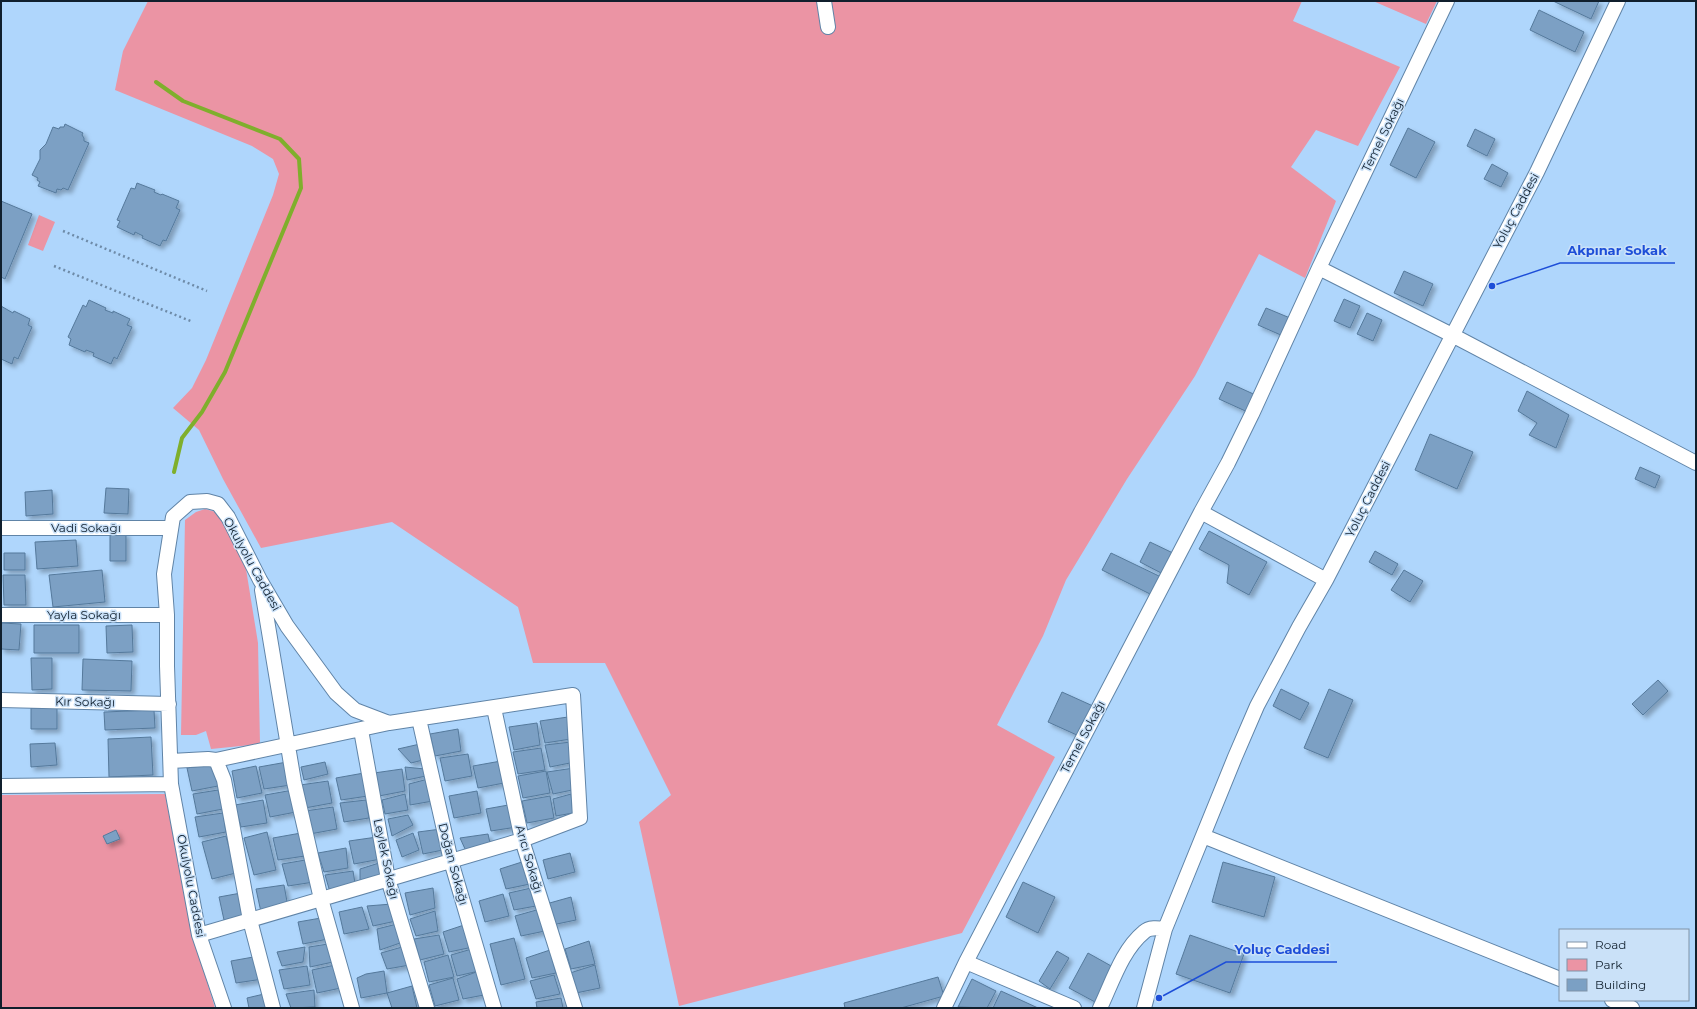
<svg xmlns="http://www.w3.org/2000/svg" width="1697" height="1009" viewBox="0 0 1697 1009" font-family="Montserrat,sans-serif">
	<defs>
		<filter id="shadow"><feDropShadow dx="3.5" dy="3.5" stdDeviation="2" flood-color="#0004"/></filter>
	</defs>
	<rect width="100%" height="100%" fill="#afd6fc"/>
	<path fill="#eb94a4" d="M 148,1 L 1302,1 L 1293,21 L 1400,67 L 1358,146 L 1316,130 L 1291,167 L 1336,201 L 1305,278 L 1259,254 L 1195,376 L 1127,479 L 1066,580 L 1043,636 L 997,725 L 1055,757 L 962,933 L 679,1006 L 639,822 L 671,795 L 605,663 L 533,663 L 518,607 L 392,522 L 261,548 L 223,479 L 199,430 L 173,408 L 192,388 L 206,360 L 273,195 L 279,174 L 273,159 L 252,146 L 115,90 L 123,51 Z
		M 1373,1 L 1437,1 L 1426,24 Z
		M 39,215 L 55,222 L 43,251 L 28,245 Z
		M 205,509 L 216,512 L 228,526 L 246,569 L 258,643 L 260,744 L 211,749 L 206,731 L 196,735 L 181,735 L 185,520 L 196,512 Z
		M 165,794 L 192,933 L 215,1008 L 1,1008 L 1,795 Z"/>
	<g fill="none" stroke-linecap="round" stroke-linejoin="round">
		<path stroke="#7faf2c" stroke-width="4" d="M 156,82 L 183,101 L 280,139 L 299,159 L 301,188 L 225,372 L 202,412 L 182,438 L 174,472"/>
	</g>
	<path fill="#7ba0c4" stroke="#55799b" filter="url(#shadow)" d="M 1553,1 L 1599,1 L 1591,19 Z
		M 1539,10 L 1584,32 L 1575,52 L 1530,30 Z
		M 65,124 L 83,133 L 82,135 L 84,138 L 84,141 L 89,143 L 68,190 L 63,188 L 61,190 L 57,189 L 56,193 L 38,186 L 40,182 L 37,180 L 38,178 L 32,175 L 40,159 L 40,150 L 46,144 L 53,127 L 59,129 L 60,127 L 64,127 Z
		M 1408,128 L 1435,142 L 1416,178 L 1390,165 Z
		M 1475,129 L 1495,139 L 1487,156 L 1467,146 Z
		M 1492,164 L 1508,173 L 1501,187 L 1484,179 Z
		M 137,183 L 155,190 L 154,192 L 161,195 L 162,194 L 179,201 L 176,208 L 180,210 L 166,241 L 163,240 L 160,246 L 142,238 L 143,236 L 135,232 L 134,235 L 117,227 L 120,221 L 117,220 L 131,188 L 135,189 Z
		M 1,201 L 32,214 L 5,279 L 1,277 Z
		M 1404,271 L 1433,284 L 1423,306 L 1394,293 Z
		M 1344,299 L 1360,306 L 1350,328 L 1334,321 Z
		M 89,300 L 106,308 L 105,310 L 113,313 L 113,311 L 130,319 L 127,325 L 132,327 L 117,359 L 114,357 L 111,364 L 93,356 L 94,353 L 86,350 L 85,352 L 69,345 L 71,339 L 68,337 L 83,305 L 86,307 Z
		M 1,306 L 13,313 L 14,311 L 30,319 L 28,325 L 32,327 L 18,359 L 14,357 L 12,364 L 1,359 Z
		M 1266,308 L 1290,318 L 1283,336 L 1258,325 Z
		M 1367,313 L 1382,320 L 1373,341 L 1357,334 Z
		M 1227,382 L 1260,397 L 1252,414 L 1219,399 Z
		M 1527,391 L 1569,415 L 1556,448 L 1529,435 L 1537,423 L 1518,411 Z
		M 1430,434 L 1473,452 L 1457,489 L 1415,470 Z
		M 1640,467 L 1660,476 L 1655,488 L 1635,479 Z
		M 106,488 L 129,489 L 128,514 L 104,513 Z
		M 52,490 L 53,514 L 26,516 L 25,492 Z
		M 1209,531 L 1267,562 L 1249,595 L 1227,583 L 1229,565 L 1199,549 Z
		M 110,533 L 126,533 L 126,561 L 110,561 Z
		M 76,540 L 78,566 L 37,569 L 35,542 Z
		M 1150,542 L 1175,554 L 1165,575 L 1140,562 Z
		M 1375,551 L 1398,564 L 1392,575 L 1369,562 Z
		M 4,553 L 25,553 L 25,570 L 4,570 Z
		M 1111,553 L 1161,577 L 1152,595 L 1102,570 Z
		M 102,570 L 105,602 L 53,607 L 49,575 Z
		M 1404,570 L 1423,581 L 1410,602 L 1391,590 Z
		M 3,575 L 25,575 L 26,605 L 4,605 Z
		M 1,623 L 21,624 L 19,650 L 1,649 Z
		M 34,625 L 79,625 L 79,653 L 34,653 Z
		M 132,625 L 133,652 L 107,653 L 106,626 Z
		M 31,658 L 52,658 L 52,689 L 32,690 Z
		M 83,659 L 132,661 L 131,691 L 82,690 Z
		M 1658,680 L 1668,691 L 1643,715 L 1632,704 Z
		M 1281,689 L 1309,703 L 1300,720 L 1273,706 Z
		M 1329,689 L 1353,700 L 1328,758 L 1304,748 Z
		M 1062,692 L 1093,706 L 1079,736 L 1048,722 Z
		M 31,708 L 57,708 L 57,729 L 31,729 Z
		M 154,710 L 155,728 L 105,730 L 104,712 Z
		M 568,717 L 571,739 L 545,743 L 540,721 Z
		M 537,723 L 540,745 L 514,750 L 509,727 Z
		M 458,729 L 461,751 L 435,756 L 430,734 Z
		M 151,737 L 153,775 L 109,777 L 108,739 Z
		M 571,742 L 575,762 L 550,767 L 545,745 Z
		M 55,743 L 57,765 L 31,767 L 30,744 Z
		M 420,744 L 423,760 L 411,763 L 398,749 Z
		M 541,748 L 545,770 L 518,774 L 513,752 Z
		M 468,754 L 472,776 L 445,781 L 440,758 Z
		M 501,761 L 504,783 L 478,788 L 473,766 Z
		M 287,762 L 291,785 L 264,789 L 259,767 Z
		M 325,762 L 328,774 L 304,780 L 301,767 Z
		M 215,764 L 218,786 L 192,791 L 187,768 Z
		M 256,766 L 262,793 L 237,798 L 232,771 Z
		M 405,767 L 425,769 L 426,776 L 407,780 Z
		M 574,768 L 577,789 L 553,794 L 547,772 Z
		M 402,769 L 405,791 L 379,796 L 374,773 Z
		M 546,771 L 550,793 L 523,798 L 518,776 Z
		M 364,773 L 368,796 L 341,800 L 336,778 Z
		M 428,779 L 433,801 L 410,805 L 409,784 Z
		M 328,781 L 332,803 L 305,808 L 300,785 Z
		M 218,790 L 223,809 L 197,814 L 193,794 Z
		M 293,790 L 296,812 L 270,817 L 265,795 Z
		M 477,791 L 481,813 L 454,818 L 449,796 Z
		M 405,794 L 408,810 L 385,814 L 382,800 Z
		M 571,794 L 573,813 L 556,816 L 553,799 Z
		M 550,796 L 554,818 L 527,823 L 522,801 Z
		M 263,800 L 267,823 L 241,827 L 235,805 Z
		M 366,800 L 369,818 L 344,822 L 340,803 Z
		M 514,804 L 517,827 L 491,831 L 486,809 Z
		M 333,807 L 337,829 L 310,834 L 305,811 Z
		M 223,813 L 226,832 L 199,837 L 195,817 Z
		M 408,815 L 413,825 L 392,836 L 388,819 Z
		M 441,829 L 443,850 L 423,854 L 418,832 Z
		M 116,830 L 120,839 L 107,844 L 103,836 Z
		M 267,832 L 276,870 L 254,875 L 244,838 Z
		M 301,833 L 305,856 L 278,860 L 273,838 Z
		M 413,833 L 419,850 L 402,857 L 396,840 Z
		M 488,834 L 490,843 L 466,851 L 460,838 Z
		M 226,836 L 236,873 L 212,879 L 202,842 Z
		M 377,837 L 381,859 L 354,864 L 349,841 Z
		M 346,848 L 348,868 L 324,872 L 318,853 Z
		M 570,853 L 575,872 L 548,879 L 543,860 Z
		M 311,859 L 314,882 L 288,886 L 282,864 Z
		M 525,861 L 530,884 L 506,889 L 500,869 Z
		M 1223,862 L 1275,877 L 1264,917 L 1212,902 Z
		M 379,863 L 383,874 L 360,882 L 360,869 Z
		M 353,871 L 355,883 L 330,892 L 325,875 Z
		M 1023,882 L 1055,897 L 1038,933 L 1006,917 Z
		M 284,885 L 288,907 L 261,912 L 256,889 Z
		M 433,888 L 435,908 L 410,915 L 405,893 Z
		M 531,888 L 536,906 L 514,910 L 509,893 Z
		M 241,893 L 246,915 L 224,920 L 219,897 Z
		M 503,894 L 509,916 L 485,922 L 479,901 Z
		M 571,897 L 576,920 L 552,925 L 546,904 Z
		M 392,904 L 396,921 L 373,926 L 367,906 Z
		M 362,907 L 369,929 L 344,934 L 339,912 Z
		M 540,909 L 545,931 L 521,936 L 515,916 Z
		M 435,911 L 438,931 L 416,936 L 410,919 Z
		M 321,918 L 328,939 L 303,944 L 298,922 Z
		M 397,924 L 403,942 L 380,950 L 377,929 Z
		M 467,924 L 473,947 L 449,952 L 443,932 Z
		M 439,935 L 444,954 L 420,960 L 414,939 Z
		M 1190,935 L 1244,954 L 1230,993 L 1176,974 Z
		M 514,938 L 525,979 L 501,985 L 490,944 Z
		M 589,941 L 595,964 L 571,969 L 565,949 Z
		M 328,944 L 333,962 L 310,967 L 309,947 Z
		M 305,947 L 303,962 L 282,966 L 277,952 Z
		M 402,947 L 410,965 L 387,969 L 381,953 Z
		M 475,948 L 479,971 L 457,976 L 451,955 Z
		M 550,950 L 556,973 L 532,978 L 526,958 Z
		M 1057,951 L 1069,958 L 1050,989 L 1039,981 Z
		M 1088,953 L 1113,967 L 1095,1002 L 1069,988 Z
		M 448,955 L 454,977 L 429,982 L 424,962 Z
		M 259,956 L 263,979 L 236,983 L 231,961 Z
		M 335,965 L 341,988 L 317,993 L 312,970 Z
		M 595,965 L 600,988 L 576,993 L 570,973 Z
		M 307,966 L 310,985 L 284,989 L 279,970 Z
		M 384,971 L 387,993 L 361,998 L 357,978 L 366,974 Z
		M 479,971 L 484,995 L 463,999 L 457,979 Z
		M 554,975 L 560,994 L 536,999 L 530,981 Z
		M 938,977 L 944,996 L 901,1008 L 845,1008 L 844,1003 Z
		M 453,978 L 459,1000 L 435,1006 L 429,985 Z
		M 972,979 L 996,991 L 987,1008 L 958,1007 Z
		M 412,986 L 417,1008 L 392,1008 L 387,993 Z
		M 314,990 L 315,1007 L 291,1008 L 286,994 Z
		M 1001,991 L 1038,1008 L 993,1008 Z
		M 264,994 L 267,1008 L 249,1008 L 247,998 Z
		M 561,998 L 563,1008 L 537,1008 L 536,1002 Z"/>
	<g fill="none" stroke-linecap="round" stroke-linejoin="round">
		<g stroke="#6084a7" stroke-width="16">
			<path id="minor" d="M 824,1 L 828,27
				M 1319,268 L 1452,335 L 1696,463
				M 1201,512 L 1326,580
				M 1,528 L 170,528
				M 262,590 L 294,782 L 321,899 L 352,1008
				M 1,615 L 167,615
				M 1,700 L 169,704
				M 494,708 L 522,840 L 575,1008
				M 419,719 L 451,861 L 494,1008
				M 361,730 L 388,879 L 427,1008
				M 216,760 L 389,723
				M 171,761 L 208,759 L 216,760 L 224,780 L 250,920 L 273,1008
				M 1,786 L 171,784
				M 1203,836 L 1560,979
				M 199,935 L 522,840 L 580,818 L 573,695 L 389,723 L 355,710 L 336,693 L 287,626 L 260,580 L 228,517 L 218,504 L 207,501 L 190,502 L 173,517 L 164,574 L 167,615 L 167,666 L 171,784 L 199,935 L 224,1008
				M 966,962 L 1201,512 L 1228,463 L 1252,414 L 1319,268 L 1447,1
				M 1612,1000 L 1632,1008
				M 944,1008 L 966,962 L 1074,1008
				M 1100,1008 C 1112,983 1122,950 1144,932 C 1149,927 1158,928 1165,929
				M 1144,1008 L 1165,929 L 1235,757 L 1257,706 L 1299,627 L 1326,580 L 1537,172 L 1618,1"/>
		</g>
		<path stroke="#6e8ba8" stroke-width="2.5" stroke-dasharray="2 3" stroke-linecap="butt" d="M 63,231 L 207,291
			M 54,266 L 193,322"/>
		<use href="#minor" stroke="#fff" stroke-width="14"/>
	</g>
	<g text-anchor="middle" stroke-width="3" stroke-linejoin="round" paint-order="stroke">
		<g font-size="12" fill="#101f2d" stroke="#cae1f8">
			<text transform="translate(1383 135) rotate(-64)" y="4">Temel Sokağı</text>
			<text transform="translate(1516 211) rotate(-62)" y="4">Yoluç Caddesi</text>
			<text transform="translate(1368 499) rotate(-63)" y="4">Yoluç Caddesi</text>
			<text x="86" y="532">Vadi Sokağı</text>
			<text transform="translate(252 564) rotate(61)" y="4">Okulyolu Caddesi</text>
			<text x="84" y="619">Yayla Sokağı</text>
			<text transform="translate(85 702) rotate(1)" y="4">Kır Sokağı</text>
			<text transform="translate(1083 737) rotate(-62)" y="4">Temel Sokağı</text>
			<text transform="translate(386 859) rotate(78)" y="4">Leylek Sokağı</text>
			<text transform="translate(529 859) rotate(74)" y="4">Arıcı Sokağı</text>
			<text transform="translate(453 864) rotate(75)" y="4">Doğan Sokağı</text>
			<text transform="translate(191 886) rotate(79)" y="4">Okulyolu Caddesi</text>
		</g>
	</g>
	<path fill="none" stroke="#1d4ed8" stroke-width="1.5" d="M1492 286L1560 263H1675M1159 998L1226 962H1337"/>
	<g fill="#1d4ed8" stroke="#cae1f8" stroke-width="1.5">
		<circle cx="1492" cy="286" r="4"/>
		<circle cx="1159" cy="998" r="4"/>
	</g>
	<g font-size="13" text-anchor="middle" font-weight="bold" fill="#1d4ed8" stroke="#cae1f8" stroke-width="3" stroke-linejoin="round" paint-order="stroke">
		<text x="1617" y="255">Akpınar Sokak</text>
		<text x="1282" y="954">Yoluç Caddesi</text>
	</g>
	<rect width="1697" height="1009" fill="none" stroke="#101f2d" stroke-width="4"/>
	<rect x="1559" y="929" width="130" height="72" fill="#cae1f8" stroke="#8093a7"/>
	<rect x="1567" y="942" width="20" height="6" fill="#ffffff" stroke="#8093a7"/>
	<text x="1595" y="949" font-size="12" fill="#101f2d">Road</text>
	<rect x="1567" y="959" width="20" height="12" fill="#eb94a4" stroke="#8093a7"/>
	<text x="1595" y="969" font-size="12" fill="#101f2d">Park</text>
	<rect x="1567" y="979" width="20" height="12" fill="#7ba0c4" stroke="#8093a7"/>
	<text x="1595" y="989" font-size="12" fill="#101f2d">Building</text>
</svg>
